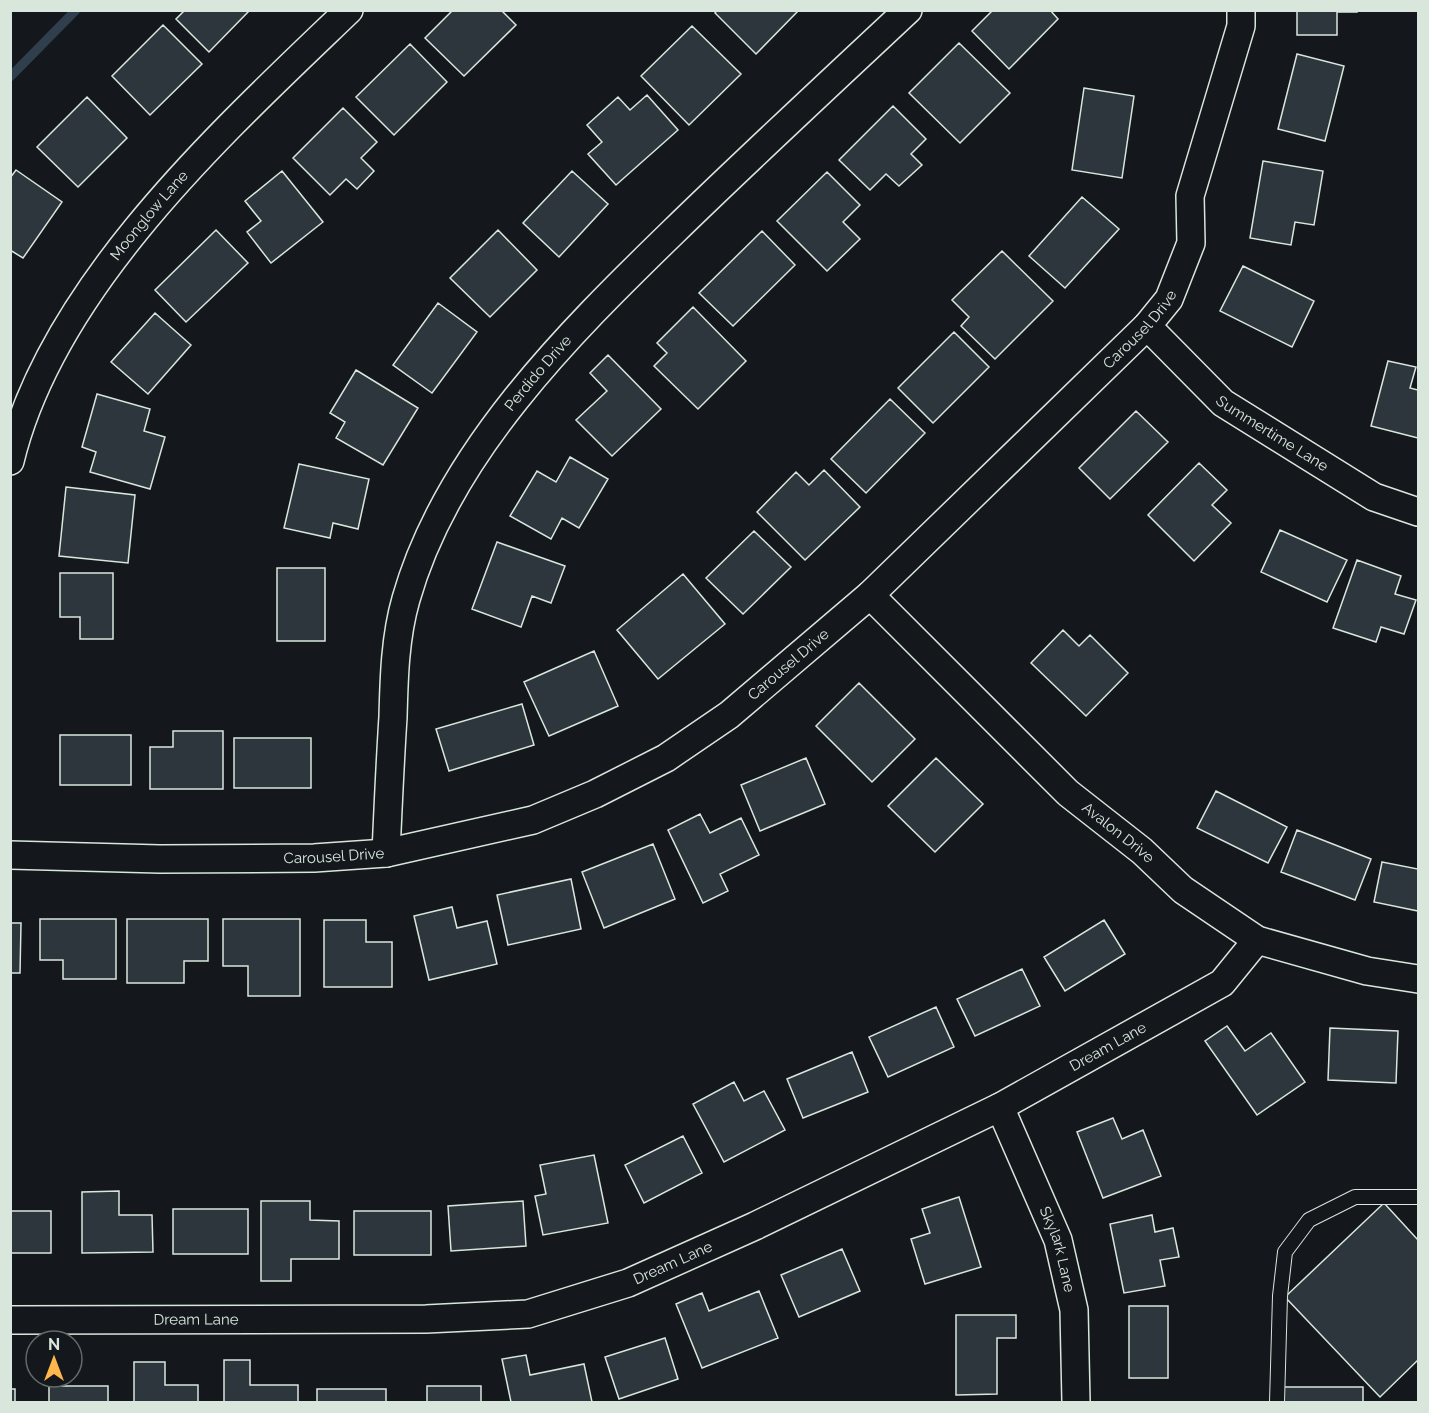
<svg xmlns="http://www.w3.org/2000/svg" width="1429" height="1413" viewBox="0 0 1429 1413" font-family="Raleway,sans-serif">
	<rect width="100%" height="100%" fill="#14181c"/>
	<g fill="none" stroke-linecap="round" stroke-linejoin="round">
		<path stroke="#2f3f4d" stroke-width="9" d="M 10,77 L 76,10"/>
	</g>
	<path fill="#2c363c" stroke="#d8e6dc" stroke-width="1.5" d="M 185,10 L 250,10 L 209,52 L 176,19 Z
		M 453,10 L 501,10 L 516,25 L 464,76 L 425,38 Z
		M 717,10 L 799,10 L 756,54 L 715,13 Z
		M 993,10 L 1050,10 L 1058,19 L 1009,69 L 972,31 Z
		M 1297,10 L 1357,10 L 1357,12 L 1337,12 L 1337,35 L 1297,35 Z
		M 163,25 L 202,64 L 150,115 L 112,76 Z
		M 692,26 L 741,74 L 689,125 L 641,76 Z
		M 959,43 L 1010,93 L 960,143 L 909,93 Z
		M 410,44 L 447,82 L 394,135 L 356,97 Z
		M 1297,54 L 1344,66 L 1325,141 L 1278,129 Z
		M 1084,88 L 1134,96 L 1122,178 L 1072,170 Z
		M 647,95 L 678,130 L 616,185 L 588,154 L 602,142 L 587,125 L 618,97 L 630,110 Z
		M 87,97 L 127,138 L 78,187 L 37,147 Z
		M 893,106 L 926,139 L 911,154 L 922,165 L 899,186 L 886,174 L 870,190 L 839,160 Z
		M 343,108 L 377,142 L 361,158 L 374,171 L 357,189 L 346,179 L 330,195 L 293,158 Z
		M 1263,161 L 1323,171 L 1314,225 L 1295,222 L 1291,245 L 1250,238 Z
		M 16,170 L 62,202 L 23,258 L 10,250 L 10,178 Z
		M 282,171 L 323,222 L 271,263 L 247,232 L 261,221 L 245,201 Z
		M 572,171 L 608,204 L 559,257 L 523,223 Z
		M 827,172 L 860,205 L 843,222 L 860,239 L 827,271 L 777,221 Z
		M 1082,197 L 1119,229 L 1065,288 L 1029,256 Z
		M 216,230 L 248,263 L 186,322 L 155,290 Z
		M 498,230 L 537,270 L 490,317 L 450,278 Z
		M 762,231 L 795,265 L 733,326 L 699,293 Z
		M 1002,251 L 1053,301 L 995,359 L 961,326 L 969,317 L 952,300 Z
		M 1243,266 L 1314,301 L 1292,347 L 1220,311 Z
		M 438,303 L 477,332 L 432,393 L 393,365 Z
		M 693,307 L 746,361 L 698,409 L 654,366 L 667,353 L 657,343 Z
		M 155,313 L 191,345 L 148,394 L 111,362 Z
		M 954,332 L 989,367 L 933,423 L 898,388 Z
		M 608,355 L 661,409 L 612,456 L 576,420 L 607,391 L 590,373 Z
		M 1388,361 L 1416,367 L 1410,388 L 1418,390 L 1418,438 L 1371,426 Z
		M 356,370 L 418,408 L 383,465 L 336,438 L 345,422 L 330,413 Z
		M 97,394 L 150,409 L 144,431 L 165,437 L 150,489 L 90,472 L 96,452 L 82,447 Z
		M 890,399 L 925,433 L 866,493 L 831,459 Z
		M 1136,411 L 1168,442 L 1110,499 L 1079,468 Z
		M 570,457 L 608,479 L 579,528 L 562,518 L 551,539 L 510,516 L 537,471 L 556,482 Z
		M 1199,463 L 1227,490 L 1212,505 L 1231,523 L 1194,561 L 1148,515 Z
		M 299,464 L 369,479 L 358,529 L 333,523 L 330,538 L 284,528 Z
		M 824,470 L 860,507 L 805,560 L 757,512 L 796,472 L 809,485 Z
		M 66,487 L 135,495 L 128,563 L 59,556 Z
		M 1280,530 L 1347,560 L 1327,602 L 1261,572 Z
		M 754,531 L 791,567 L 743,614 L 706,578 Z
		M 497,542 L 565,566 L 551,603 L 532,596 L 521,627 L 472,609 Z
		M 1357,560 L 1401,576 L 1395,594 L 1416,600 L 1404,634 L 1381,627 L 1376,642 L 1333,628 Z
		M 277,568 L 325,568 L 325,641 L 277,641 Z
		M 60,573 L 113,573 L 113,639 L 80,639 L 80,617 L 60,617 Z
		M 683,574 L 725,624 L 658,679 L 617,630 Z
		M 1063,630 L 1079,646 L 1090,635 L 1128,673 L 1086,716 L 1031,663 Z
		M 594,651 L 618,706 L 549,736 L 524,682 Z
		M 859,683 L 915,739 L 872,782 L 816,726 Z
		M 522,704 L 534,745 L 449,771 L 436,729 Z
		M 173,731 L 223,731 L 223,789 L 150,789 L 150,747 L 173,747 Z
		M 60,735 L 131,735 L 131,785 L 60,785 Z
		M 234,738 L 311,738 L 311,788 L 234,788 Z
		M 806,758 L 825,804 L 760,831 L 741,785 Z
		M 936,758 L 983,804 L 935,852 L 888,806 Z
		M 1216,791 L 1287,827 L 1268,863 L 1197,828 Z
		M 700,814 L 710,833 L 741,818 L 759,855 L 720,874 L 728,891 L 703,903 L 668,830 Z
		M 1297,830 L 1371,859 L 1355,900 L 1281,872 Z
		M 653,844 L 675,899 L 604,928 L 582,872 Z
		M 1382,862 L 1418,869 L 1418,911 L 1374,902 Z
		M 571,879 L 581,929 L 508,945 L 497,895 Z
		M 452,907 L 457,928 L 487,921 L 497,964 L 429,980 L 414,916 Z
		M 40,919 L 116,919 L 116,979 L 63,979 L 63,960 L 40,960 Z
		M 127,919 L 208,919 L 208,961 L 184,961 L 184,983 L 127,983 Z
		M 223,919 L 300,919 L 300,996 L 248,996 L 248,966 L 223,966 Z
		M 324,920 L 366,920 L 366,942 L 392,942 L 392,987 L 324,987 Z
		M 1104,920 L 1125,954 L 1065,991 L 1044,957 Z
		M 10,923 L 21,923 L 20,973 L 10,973 Z
		M 1022,969 L 1040,1006 L 975,1036 L 957,999 Z
		M 936,1007 L 954,1047 L 888,1077 L 869,1037 Z
		M 1227,1026 L 1245,1051 L 1271,1033 L 1305,1082 L 1257,1115 L 1205,1041 Z
		M 1330,1028 L 1398,1031 L 1396,1083 L 1328,1080 Z
		M 852,1052 L 868,1092 L 803,1118 L 787,1079 Z
		M 734,1082 L 744,1101 L 764,1091 L 785,1130 L 724,1162 L 693,1104 Z
		M 1113,1118 L 1122,1139 L 1143,1130 L 1161,1176 L 1103,1198 L 1077,1132 Z
		M 683,1136 L 702,1173 L 644,1203 L 625,1165 Z
		M 594,1155 L 608,1223 L 543,1235 L 535,1196 L 546,1194 L 540,1165 Z
		M 119,1191 L 119,1215 L 152,1215 L 153,1252 L 82,1253 L 82,1192 Z
		M 959,1197 L 981,1267 L 925,1284 L 911,1239 L 930,1233 L 922,1209 Z
		M 261,1201 L 310,1201 L 310,1220 L 339,1221 L 339,1259 L 291,1259 L 291,1281 L 261,1281 Z
		M 523,1201 L 526,1246 L 451,1251 L 448,1206 Z
		M 1384,1203 L 1418,1240 L 1418,1360 L 1380,1397 L 1285,1297 Z
		M 173,1209 L 248,1209 L 248,1254 L 173,1254 Z
		M 10,1211 L 51,1211 L 51,1253 L 10,1253 Z
		M 354,1211 L 431,1211 L 431,1255 L 354,1255 Z
		M 1152,1215 L 1155,1232 L 1173,1228 L 1179,1257 L 1160,1260 L 1165,1286 L 1124,1293 L 1110,1224 Z
		M 842,1249 L 860,1291 L 799,1317 L 781,1275 Z
		M 759,1291 L 778,1338 L 702,1368 L 676,1304 L 702,1293 L 709,1311 Z
		M 1129,1306 L 1168,1306 L 1168,1378 L 1129,1378 Z
		M 956,1315 L 1016,1315 L 1016,1338 L 997,1338 L 997,1394 L 956,1395 Z
		M 665,1338 L 678,1379 L 619,1399 L 605,1357 Z
		M 526,1355 L 530,1375 L 584,1364 L 592,1402 L 511,1402 L 502,1359 Z
		M 224,1360 L 250,1360 L 250,1385 L 298,1385 L 298,1402 L 224,1402 Z
		M 134,1362 L 165,1362 L 165,1385 L 198,1385 L 198,1402 L 134,1402 Z
		M 49,1386 L 108,1386 L 108,1402 L 49,1402 Z
		M 427,1386 L 481,1386 L 481,1402 L 427,1402 Z
		M 1284,1387 L 1363,1387 L 1363,1402 L 1284,1402 Z
		M 10,1389 L 15,1389 L 15,1402 L 10,1402 Z
		M 317,1389 L 386,1389 L 386,1402 L 317,1402 Z"/>
	<g fill="none" stroke-linecap="round" stroke-linejoin="round">
		<g stroke="#d8e6dc" stroke-width="16">
			<path id="service" d="M 1277,1402 L 1280,1296 L 1285,1252 L 1309,1220 L 1355,1197 L 1418,1197"/>
		</g>
		<g stroke="#d8e6dc" stroke-width="30">
			<g id="minor">
				<path id="s1" d="M 1147,326 L 1223,403 L 1374,497 L 1418,512"/>
				<path id="s2" d="M 10,461 C 52,286 223,131 349,10"/>
				<path id="s3" d="M 870,595 L 1068,793 L 1142,851 L 1183,890 L 1257,940 L 1367,971 L 1418,979"/>
				<path id="s4" d="M 386,853 C 388,808 390,763 393,717 C 394,678 395,637 406,599 C 447,454 568,334 673,232 C 750,157 829,84 908,10"/>
				<path id="s5" d="M 10,855 L 160,859 L 314,858 L 386,853 L 533,820 L 595,794 L 666,758 L 729,715 L 870,595 L 1147,326 L 1169,299 L 1191,243 L 1190,196 L 1241,26 L 1241,10"/>
				<path id="s6" d="M 1000,1107 L 1058,1240 L 1074,1310 L 1076,1402"/>
				<path id="s7" d="M 10,1320 L 426,1319 L 528,1314 L 628,1283 L 755,1226 L 1000,1107 L 1222,983 L 1257,940"/>
			</g>
		</g>
		<use href="#service" stroke="#14181c" stroke-width="14"/>
		<use href="#minor" stroke="#14181c" stroke-width="27"/>
	</g>
	<g text-anchor="middle" stroke-width="4.5" stroke-linejoin="round" paint-order="stroke">
		<g font-size="15" fill="#d8e6dc" stroke="#14181c">
			<text dy="5" stroke="none"><textPath href="#s2" startOffset="285">Moonglow Lane</textPath></text>
			<text dy="5" stroke="none"><textPath href="#s5" startOffset="1314">Carousel Drive</textPath></text>
			<text dy="5" stroke="none"><textPath href="#s4" startOffset="519">Perdido Drive</textPath></text>
			<text dy="5" stroke="none"><textPath href="#s1" startOffset="166">Summertime Lane</textPath></text>
			<text dy="5" stroke="none"><textPath href="#s5" startOffset="828">Carousel Drive</textPath></text>
			<text dy="5" stroke="none"><textPath href="#s3" startOffset="344">Avalon Drive</textPath></text>
			<text dy="5" stroke="none"><textPath href="#s5" startOffset="324">Carousel Drive</textPath></text>
			<text dy="5" stroke="none"><textPath href="#s7" startOffset="1158">Dream Lane</textPath></text>
			<text dy="5" stroke="none"><textPath href="#s6" startOffset="154">Skylark Lane</textPath></text>
			<text dy="5" stroke="none"><textPath href="#s7" startOffset="672">Dream Lane</textPath></text>
			<text dy="5" stroke="none"><textPath href="#s7" startOffset="186">Dream Lane</textPath></text>
		</g>
	</g>
	<rect width="1429" height="1413" fill="none" stroke="#d8e6dc" stroke-width="24"/>
	<g transform="translate(54 1359)"><circle r="28" fill="#14181c" stroke="#626a69" stroke-width="1.5"/>
	<path d="M0-4.5L10 22L0 15L-10 22Z" fill="#ffb74d"/>
	<text y="-9" font-size="16" font-weight="bold" text-anchor="middle" fill="#d8e6dc">N</text>
	</g>
</svg>
